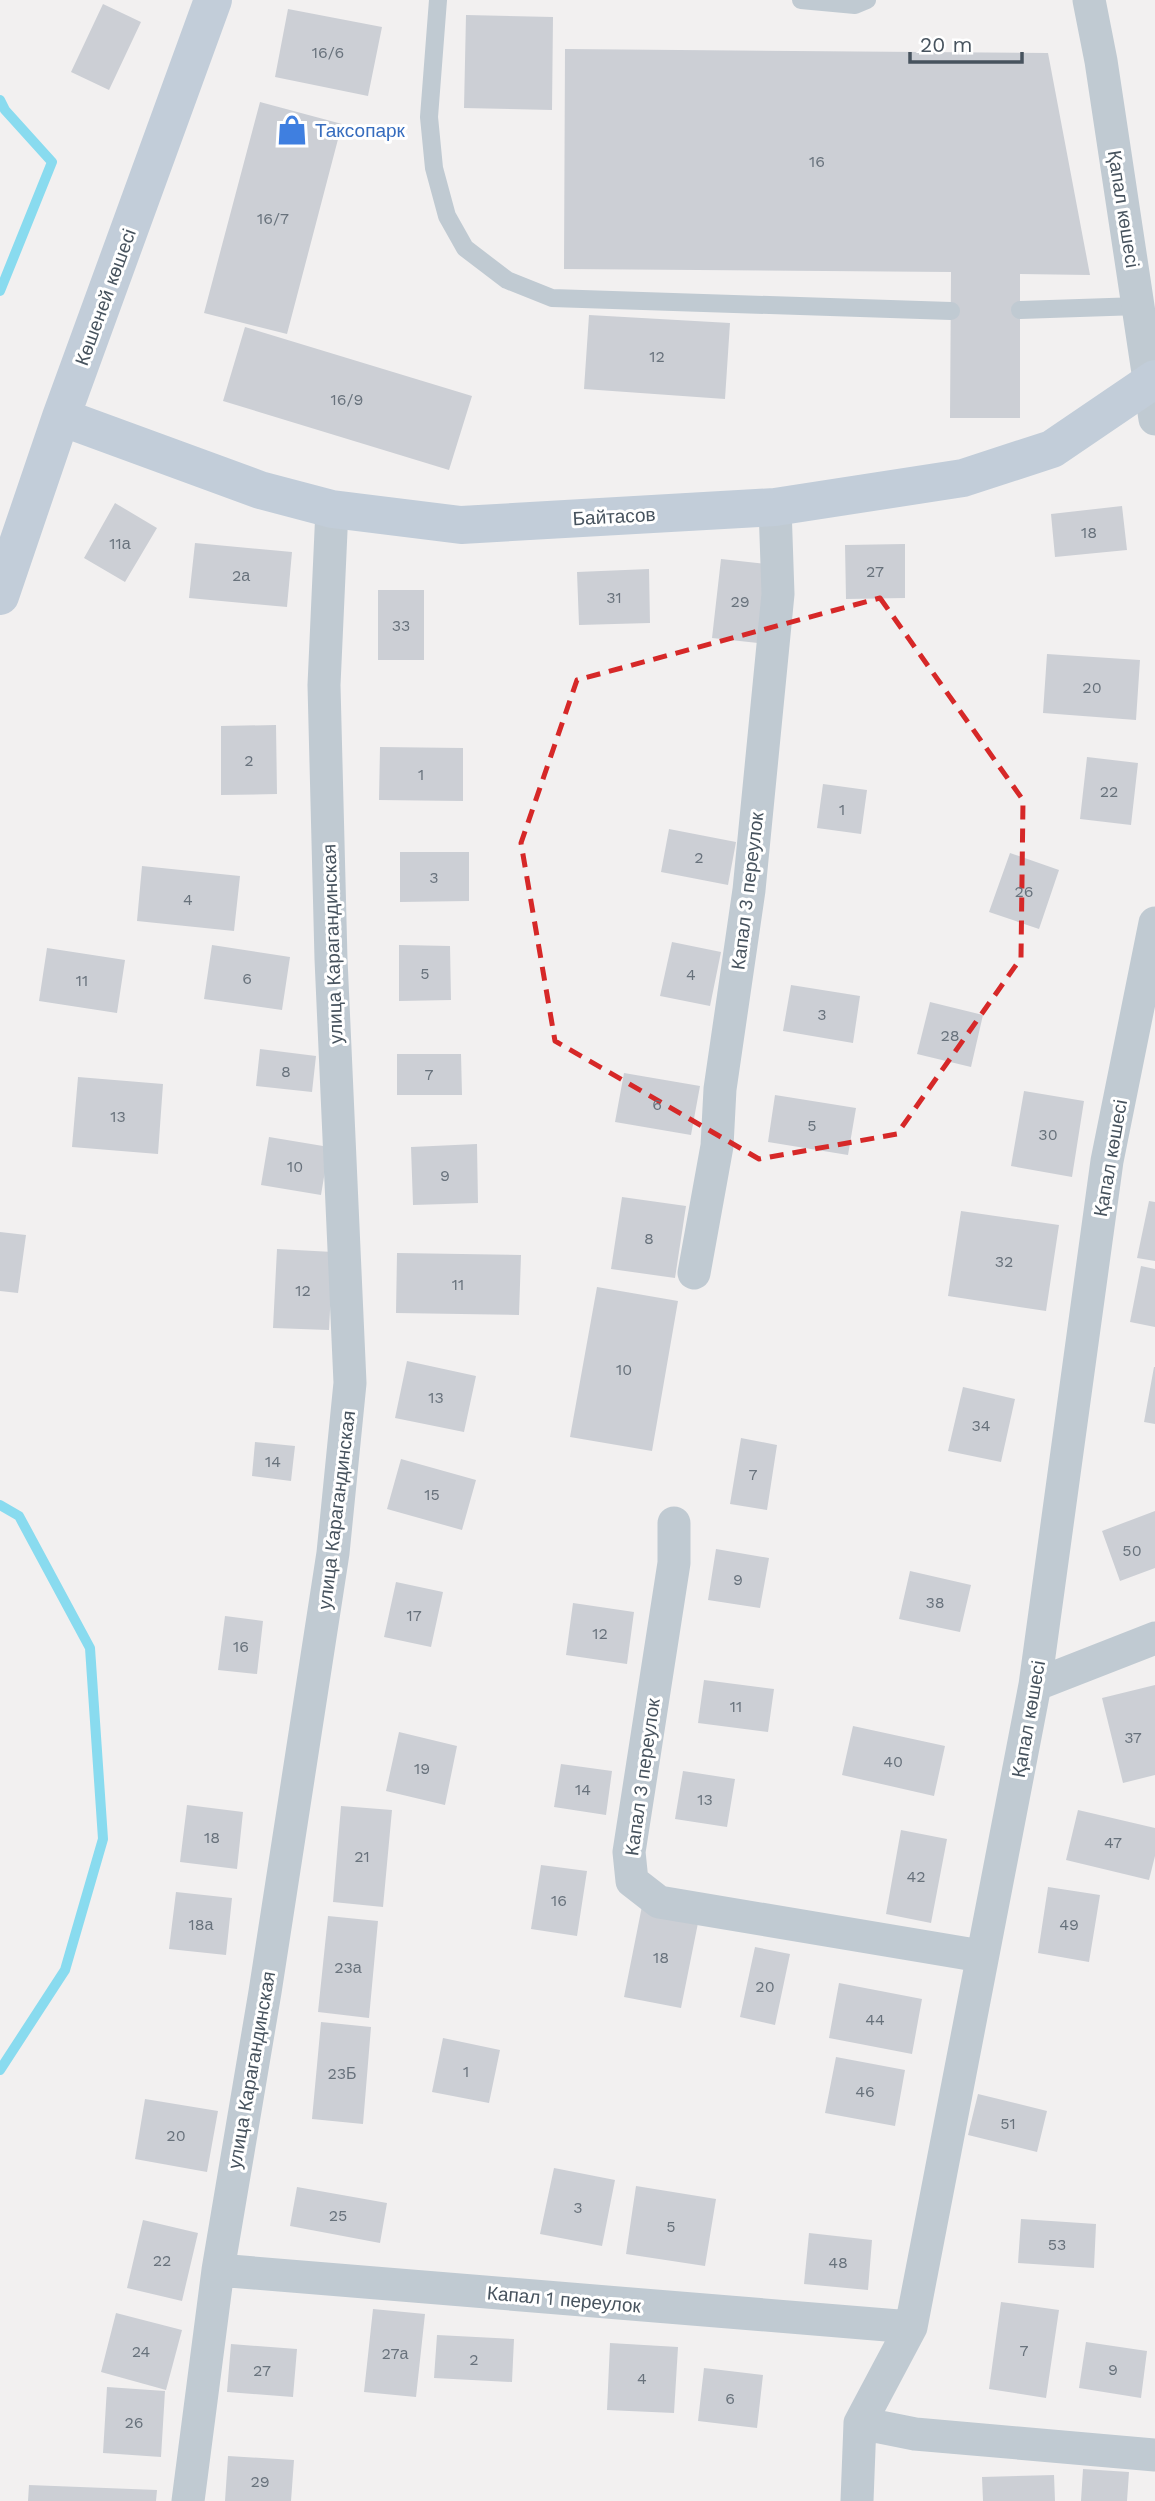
<svg xmlns="http://www.w3.org/2000/svg" width="1155" height="2501" viewBox="0 0 1155 2501" font-family="'Work Sans',sans-serif">
	<rect width="100%" height="100%" fill="#f2f0f0"/>
	<g fill="none" stroke-linecap="round" stroke-linejoin="round">
		<path stroke="#89dbef" stroke-width="10" d="M 0,100 L 5,110 L 52,162 L 0,291
			M 0,1505 L 19,1516 L 90,1648 L 103,1839 L 65,1970 L 0,2070"/>
	</g>
	<path fill="#cccfd5" d="M 103,4 L 141,22 L 109,90 L 71,72 Z
		M 288,9 L 382,27 L 368,96 L 275,77 Z
		M 466,15 L 553,17 L 552,110 L 464,108 Z
		M 565,49 L 1048,53 L 1090,275 L 1020,274 L 1020,418 L 950,418 L 951,272 L 564,269 Z
		M 260,102 L 342,124 L 287,334 L 204,313 Z
		M 589,315 L 730,323 L 725,399 L 584,389 Z
		M 245,327 L 472,396 L 449,470 L 223,401 Z
		M 115,503 L 157,528 L 125,582 L 84,558 Z
		M 1122,506 L 1127,550 L 1055,557 L 1051,514 Z
		M 195,543 L 292,552 L 287,607 L 189,598 Z
		M 905,544 L 905,598 L 846,599 L 845,545 Z
		M 721,559 L 767,564 L 758,643 L 712,638 Z
		M 649,569 L 650,623 L 579,625 L 577,572 Z
		M 378,590 L 424,590 L 424,660 L 378,660 Z
		M 1047,654 L 1140,660 L 1136,720 L 1043,713 Z
		M 276,725 L 277,794 L 221,795 L 221,726 Z
		M 380,747 L 463,748 L 463,801 L 379,800 Z
		M 1087,757 L 1138,763 L 1131,825 L 1080,819 Z
		M 823,784 L 867,790 L 861,834 L 817,828 Z
		M 669,829 L 736,842 L 728,885 L 661,872 Z
		M 400,852 L 469,852 L 469,901 L 400,902 Z
		M 1010,853 L 1059,870 L 1039,929 L 989,912 Z
		M 142,866 L 240,876 L 234,931 L 137,921 Z
		M 672,942 L 721,952 L 710,1006 L 660,996 Z
		M 212,945 L 290,957 L 282,1010 L 204,999 Z
		M 399,945 L 450,946 L 451,1000 L 399,1001 Z
		M 47,948 L 125,960 L 117,1013 L 39,1001 Z
		M 791,985 L 860,996 L 853,1043 L 783,1031 Z
		M 930,1002 L 983,1015 L 971,1067 L 917,1054 Z
		M 260,1049 L 316,1056 L 312,1092 L 256,1086 Z
		M 397,1054 L 461,1054 L 462,1095 L 397,1095 Z
		M 624,1073 L 700,1086 L 691,1135 L 615,1122 Z
		M 78,1077 L 163,1084 L 158,1154 L 72,1147 Z
		M 1024,1091 L 1084,1101 L 1072,1177 L 1011,1166 Z
		M 775,1095 L 856,1108 L 848,1155 L 768,1142 Z
		M 269,1137 L 329,1147 L 321,1195 L 261,1185 Z
		M 477,1144 L 478,1203 L 413,1205 L 411,1147 Z
		M 622,1197 L 686,1206 L 675,1278 L 611,1269 Z
		M 1149,1201 L 1155,1202 L 1155,1261 L 1137,1258 Z
		M 961,1211 L 1059,1225 L 1046,1311 L 948,1296 Z
		M 0,1232 L 26,1235 L 18,1293 L 0,1291 Z
		M 277,1249 L 333,1252 L 329,1330 L 273,1328 Z
		M 397,1253 L 521,1255 L 519,1315 L 396,1313 Z
		M 1141,1266 L 1155,1269 L 1155,1327 L 1130,1322 Z
		M 597,1287 L 678,1301 L 652,1451 L 570,1437 Z
		M 407,1361 L 476,1376 L 464,1432 L 395,1418 Z
		M 1154,1367 L 1155,1367 L 1155,1424 L 1144,1422 Z
		M 963,1387 L 1015,1399 L 1001,1462 L 948,1451 Z
		M 741,1438 L 777,1445 L 767,1510 L 730,1504 Z
		M 255,1442 L 295,1446 L 291,1481 L 252,1476 Z
		M 401,1459 L 476,1480 L 462,1530 L 387,1509 Z
		M 1155,1511 L 1155,1568 L 1120,1581 L 1102,1531 Z
		M 716,1549 L 769,1558 L 760,1608 L 708,1600 Z
		M 910,1571 L 971,1585 L 960,1632 L 899,1619 Z
		M 396,1582 L 443,1592 L 431,1647 L 384,1637 Z
		M 573,1603 L 634,1612 L 627,1664 L 566,1655 Z
		M 225,1616 L 263,1621 L 257,1674 L 218,1670 Z
		M 704,1680 L 774,1689 L 768,1732 L 698,1723 Z
		M 1155,1685 L 1155,1775 L 1123,1783 L 1102,1698 Z
		M 853,1726 L 945,1746 L 934,1796 L 842,1775 Z
		M 399,1732 L 457,1746 L 445,1805 L 386,1791 Z
		M 561,1764 L 612,1771 L 606,1815 L 554,1807 Z
		M 683,1771 L 735,1779 L 727,1827 L 675,1819 Z
		M 187,1805 L 243,1812 L 237,1869 L 180,1862 Z
		M 341,1806 L 392,1810 L 383,1907 L 333,1902 Z
		M 1078,1810 L 1155,1828 L 1155,1856 L 1149,1880 L 1066,1860 Z
		M 901,1830 L 947,1839 L 931,1923 L 886,1914 Z
		M 541,1865 L 587,1871 L 577,1936 L 531,1929 Z
		M 1048,1887 L 1100,1895 L 1089,1962 L 1038,1953 Z
		M 176,1892 L 232,1898 L 226,1955 L 169,1949 Z
		M 642,1906 L 699,1918 L 681,2008 L 624,1997 Z
		M 328,1916 L 378,1921 L 369,2018 L 318,2012 Z
		M 755,1947 L 790,1954 L 775,2025 L 740,2017 Z
		M 839,1983 L 922,1999 L 912,2054 L 829,2038 Z
		M 321,2022 L 371,2027 L 363,2124 L 312,2119 Z
		M 443,2038 L 500,2050 L 489,2103 L 432,2092 Z
		M 836,2057 L 905,2070 L 895,2126 L 825,2113 Z
		M 978,2094 L 1047,2111 L 1037,2152 L 968,2135 Z
		M 145,2099 L 218,2111 L 207,2172 L 135,2159 Z
		M 554,2168 L 615,2180 L 602,2246 L 540,2234 Z
		M 636,2186 L 716,2199 L 705,2266 L 626,2254 Z
		M 297,2187 L 387,2203 L 380,2243 L 290,2226 Z
		M 1021,2219 L 1096,2224 L 1094,2268 L 1018,2263 Z
		M 143,2220 L 198,2233 L 182,2301 L 127,2288 Z
		M 809,2233 L 872,2240 L 868,2290 L 804,2284 Z
		M 1001,2302 L 1059,2310 L 1046,2398 L 989,2389 Z
		M 373,2309 L 425,2314 L 416,2397 L 364,2392 Z
		M 116,2313 L 182,2330 L 166,2390 L 101,2372 Z
		M 437,2335 L 514,2339 L 512,2382 L 434,2378 Z
		M 1086,2342 L 1147,2351 L 1141,2398 L 1079,2388 Z
		M 610,2343 L 678,2347 L 674,2413 L 607,2410 Z
		M 231,2344 L 297,2349 L 293,2397 L 227,2392 Z
		M 704,2368 L 763,2375 L 757,2428 L 698,2421 Z
		M 107,2387 L 165,2391 L 161,2457 L 103,2453 Z
		M 228,2456 L 294,2460 L 291,2501 L 225,2501 Z
		M 1083,2469 L 1129,2472 L 1127,2501 L 1081,2501 Z
		M 1054,2475 L 1055,2501 L 983,2501 L 982,2477 Z
		M 29,2485 L 157,2490 L 156,2501 L 28,2501 Z"/>
	<g fill="none" stroke-linecap="round" stroke-linejoin="round">
		<path stroke="#c0cad2" stroke-width="18" d="M 438,0 L 429,117 L 434,168 L 447,216 L 465,248 L 507,280 L 552,298 L 951,311
			M 801,0 L 855,5 L 867,0
			M 1020,310 L 1139,306"/>
		<path stroke="#c0cad2" stroke-width="33" d="M 1089,0 L 1101,61 L 1155,419
			M 694,1273 L 717,1146 L 720,1089 L 749,890 L 778,594 L 775,507
			M 674,1523 L 674,1563 L 629,1852 L 632,1881 L 659,1902 L 981,1956
			M 1035,1685 L 1155,1638
			M 218,2270 L 911,2327
			M 860,2423 L 915,2434 L 1155,2455
			M 188,2501 L 218,2270 L 265,1992 L 333,1553 L 350,1383 L 331,959 L 324,685 L 332,509
			M 857,2501 L 860,2423 L 911,2327 L 1035,1685 L 1107,1161 L 1155,923"/>
		<path stroke="#c2cdd9" stroke-width="38" d="M 61,417 L 260,490 L 332,509 L 461,525 L 775,507 L 963,478 L 1052,449 L 1155,379
			M 0,596 L 61,417 L 213,0"/>
	</g>
	<path fill="none" stroke="#d62828" stroke-width="5" stroke-dasharray="14 9" stroke-linejoin="round" d="M 880,598 L 1023,800 L 1021,958 L 897,1134 L 759,1159 L 555,1041 L 521,843 L 577,680 Z"/>
	<defs>
		<g id="shop-bare" transform="scale(2.415)"><path d="M-5-2.5h2.3a2.7 3.5 0 0 1 5.4 0H5L5.5 6h-11ZM-1.5-2.5h3a1.5 2.3 0 0 0-3 0Z" fill="#3f7fe0" stroke="#fff" stroke-width="2.5" paint-order="stroke"/></g>
	</defs>
	<g fill-rule="evenodd">
		<use href="#shop-bare" x="292" y="130"/>
	</g>
	<g text-anchor="middle" stroke-width="6" stroke-linejoin="round" paint-order="stroke">
		<g font-size="16" fill="#68727c">
			<text x="328" y="58">16/6</text>
			<text x="817" y="167">16</text>
			<text x="273" y="224">16/7</text>
			<text x="657" y="362">12</text>
			<text x="347" y="405">16/9</text>
			<text x="1089" y="538">18</text>
			<text x="120" y="549">11а</text>
			<text x="875" y="577">27</text>
			<text x="241" y="581">2а</text>
			<text x="614" y="603">31</text>
			<text x="740" y="607">29</text>
			<text x="401" y="631">33</text>
			<text x="1092" y="693">20</text>
			<text x="249" y="766">2</text>
			<text x="421" y="780">1</text>
			<text x="1109" y="797">22</text>
			<text x="842" y="815">1</text>
			<text x="699" y="863">2</text>
			<text x="434" y="883">3</text>
			<text x="1024" y="897">26</text>
			<text x="188" y="905">4</text>
			<text x="425" y="979">5</text>
			<text x="691" y="980">4</text>
			<text x="247" y="984">6</text>
			<text x="82" y="986">11</text>
			<text x="822" y="1020">3</text>
			<text x="950" y="1041">28</text>
			<text x="286" y="1077">8</text>
			<text x="429" y="1080">7</text>
			<text x="657" y="1110">6</text>
			<text x="118" y="1122">13</text>
			<text x="812" y="1131">5</text>
			<text x="1048" y="1140">30</text>
			<text x="295" y="1172">10</text>
			<text x="445" y="1181">9</text>
			<text x="649" y="1244">8</text>
			<text x="1004" y="1267">32</text>
			<text x="458" y="1290">11</text>
			<text x="303" y="1296">12</text>
			<text x="624" y="1375">10</text>
			<text x="436" y="1403">13</text>
			<text x="981" y="1431">34</text>
			<text x="273" y="1467">14</text>
			<text x="753" y="1480">7</text>
			<text x="432" y="1500">15</text>
			<text x="1132" y="1556">50</text>
			<text x="738" y="1585">9</text>
			<text x="935" y="1608">38</text>
			<text x="414" y="1621">17</text>
			<text x="600" y="1639">12</text>
			<text x="241" y="1652">16</text>
			<text x="736" y="1712">11</text>
			<text x="1133" y="1743">37</text>
			<text x="893" y="1767">40</text>
			<text x="422" y="1774">19</text>
			<text x="583" y="1795">14</text>
			<text x="705" y="1805">13</text>
			<text x="212" y="1843">18</text>
			<text x="1113" y="1848">47</text>
			<text x="362" y="1862">21</text>
			<text x="916" y="1882">42</text>
			<text x="559" y="1906">16</text>
			<text x="201" y="1930">18а</text>
			<text x="1069" y="1930">49</text>
			<text x="661" y="1963">18</text>
			<text x="348" y="1973">23а</text>
			<text x="765" y="1992">20</text>
			<text x="875" y="2025">44</text>
			<text x="466" y="2077">1</text>
			<text x="342" y="2079">23Б</text>
			<text x="865" y="2097">46</text>
			<text x="1008" y="2129">51</text>
			<text x="176" y="2141">20</text>
			<text x="578" y="2213">3</text>
			<text x="338" y="2221">25</text>
			<text x="671" y="2232">5</text>
			<text x="1057" y="2250">53</text>
			<text x="162" y="2266">22</text>
			<text x="838" y="2268">48</text>
			<text x="1024" y="2356">7</text>
			<text x="141" y="2357">24</text>
			<text x="395" y="2359">27а</text>
			<text x="474" y="2365">2</text>
			<text x="1113" y="2375">9</text>
			<text x="262" y="2376">27</text>
			<text x="642" y="2384">4</text>
			<text x="730" y="2404">6</text>
			<text x="134" y="2428">26</text>
			<text x="260" y="2487">29</text>
		</g>
		<g font-size="19" fill="#366cbe" stroke="#fff" text-anchor="start">
			<text x="315" y="137">Таксопарк</text>
		</g>
		<g font-size="19" fill="#47535e" stroke="#fff">
			<text transform="translate(1124 209) rotate(81)" y="7">Қапал көшесі</text>
			<text transform="translate(105 297) rotate(-70)" y="7">Көшеней көшесі</text>
			<text transform="translate(614 516) rotate(-3)" y="7">Байтасов</text>
			<text transform="translate(747 891) rotate(-83)" y="7">Капал 3 переулок</text>
			<text transform="translate(332 944) rotate(-92)" y="7">улица Карагандинская</text>
			<text transform="translate(1110 1158) rotate(-80)" y="7">Қапал көшесі</text>
			<text transform="translate(336 1510) rotate(-83)" y="7">улица Карагандинская</text>
			<text transform="translate(1028 1719) rotate(-80)" y="7">Қапал көшесі</text>
			<text transform="translate(642 1777) rotate(-82)" y="7">Капал 3 переулок</text>
			<text transform="translate(251 2070) rotate(-80)" y="7">улица Карагандинская</text>
			<text transform="translate(564 2299) rotate(5)" y="7">Капал 1 переулок</text>
		</g>
	</g>
	<path d="M910 52v10h112v-10" fill="none" stroke="#47535e" stroke-width="3.5"/>
	<text x="920" y="52" font-size="21" fill="#47535e" stroke="#ffffff" stroke-width="5" paint-order="stroke">20 m</text>
</svg>
